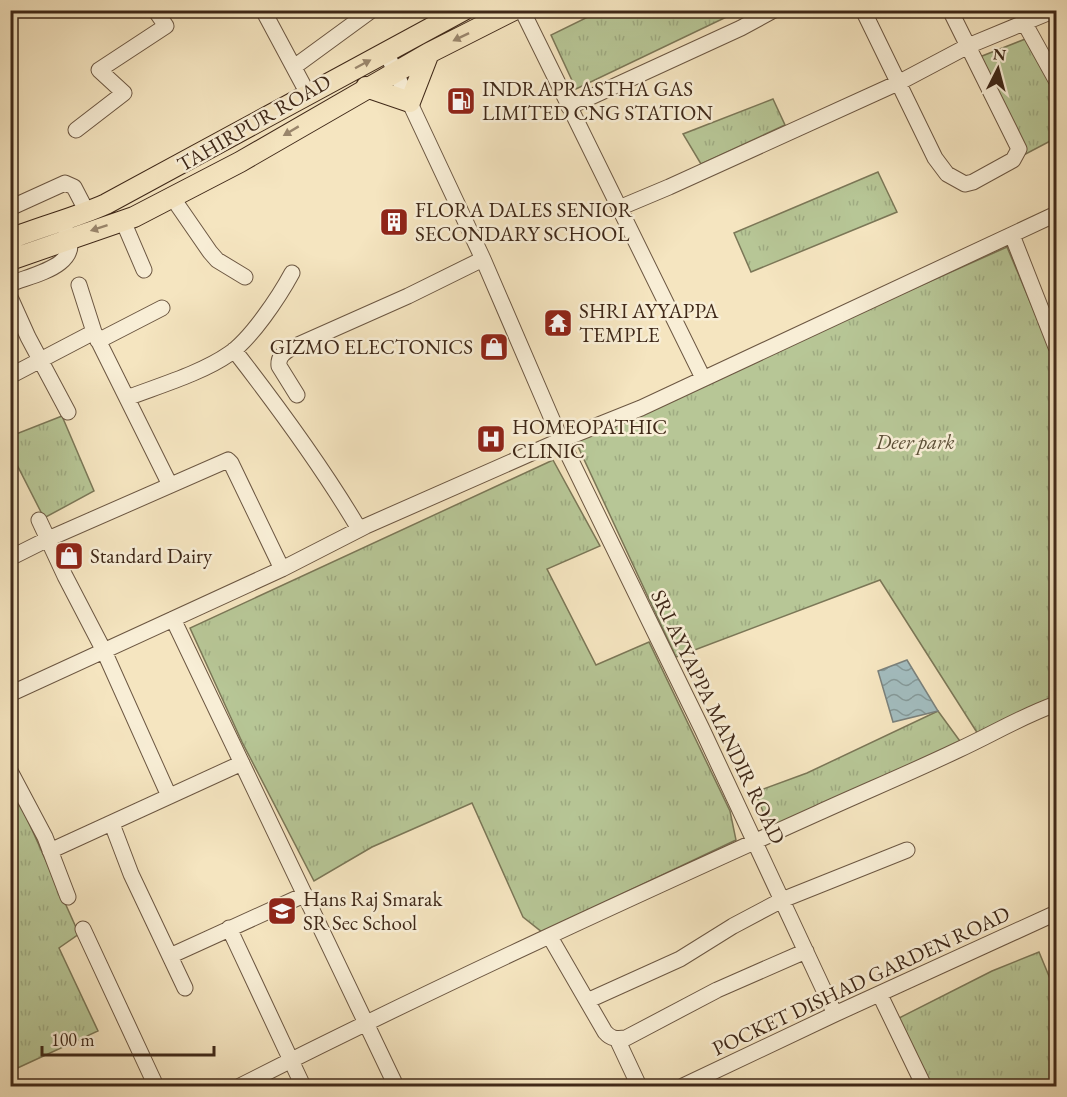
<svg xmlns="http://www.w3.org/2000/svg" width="1067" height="1097" viewBox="0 0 1067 1097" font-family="'EB Garamond',serif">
	<defs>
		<pattern id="park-tufts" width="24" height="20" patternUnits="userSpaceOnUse" patternTransform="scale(1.5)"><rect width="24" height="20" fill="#b7c696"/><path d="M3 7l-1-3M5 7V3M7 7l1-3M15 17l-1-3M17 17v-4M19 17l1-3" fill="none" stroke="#9eaa81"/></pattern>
		<pattern id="water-waves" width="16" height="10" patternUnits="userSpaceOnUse" patternTransform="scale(1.5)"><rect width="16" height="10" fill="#a2bcbe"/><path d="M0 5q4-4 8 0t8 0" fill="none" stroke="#859999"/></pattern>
	</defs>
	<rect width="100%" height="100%" fill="#f5e5c0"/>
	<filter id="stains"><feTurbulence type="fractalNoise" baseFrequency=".00333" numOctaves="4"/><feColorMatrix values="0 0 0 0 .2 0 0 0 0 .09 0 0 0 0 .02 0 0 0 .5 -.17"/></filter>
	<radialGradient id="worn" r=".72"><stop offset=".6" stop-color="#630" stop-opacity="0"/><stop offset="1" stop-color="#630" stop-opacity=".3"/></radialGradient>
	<path fill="url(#park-tufts)" stroke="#7b7757" stroke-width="1.5" d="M 602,10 L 739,10 L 739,11 L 576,89 L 551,35 Z
		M 1033,36 L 1056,84 L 1056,138 L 1020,157 L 977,58 Z
		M 773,99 L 785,125 L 701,164 L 683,134 Z
		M 878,172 L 897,212 L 751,272 L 734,233 Z
		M 1007,247 L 1056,363 L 1056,707 L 978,734 L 880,580 L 676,657 L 575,440 Z
		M 62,416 L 94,491 L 44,518 L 11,453 L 11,436 Z
		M 553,460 L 600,546 L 547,569 L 596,665 L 649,642 L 730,811 L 736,840 L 542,932 L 523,917 L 472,803 L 372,847 L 314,881 L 242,742 L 190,628 Z
		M 938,711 L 965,748 L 775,841 L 755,792 L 807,773 Z
		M 10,781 L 79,934 L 59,948 L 98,1031 L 11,1071 Z
		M 1039,952 L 1056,993 L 1056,1086 L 931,1086 L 899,1018 L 992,971 Z"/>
	<path fill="url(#water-waves)" stroke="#7a817c" stroke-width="1.5" d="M 907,660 L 938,711 L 893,722 L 878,671 Z"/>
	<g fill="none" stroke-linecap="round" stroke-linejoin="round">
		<g stroke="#6c5742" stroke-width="17">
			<path id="minor" d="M 263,10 L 308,94
				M 522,10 L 703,378
				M 863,10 L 935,158 L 947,174 L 965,184 L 973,182 L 1013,160 L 1019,149 L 950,10
				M 1025,24 L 1056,80
				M 386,52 L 483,259 L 561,440 L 702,729 L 835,1014
				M 294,67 L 372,10
				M 569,107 L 741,28 L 774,10
				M 76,130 L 124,93 L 99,70 L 166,26 L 155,10
				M 172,197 L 210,252 L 217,260 L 245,277
				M 10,208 L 65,183 L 74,187 L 87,212
				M 619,208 L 669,187 L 900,82 L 968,46 L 1055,10
				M 123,221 L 144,270
				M 1012,235 L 1056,347
				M 10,284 C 34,274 84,266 66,231
				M 79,285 L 94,332 L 170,485
				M 10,297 L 28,337 L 68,412
				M 98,341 L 162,308
				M 234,350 C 279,408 322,466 359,529
				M 10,376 L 94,332
				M 297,395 L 279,366 C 278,356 284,353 291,348 L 408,296 L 483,259
				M 127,398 C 158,386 202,373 229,354 C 251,339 279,297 292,273
				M 39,520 L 65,576 L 104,651 L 169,796
				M 10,558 L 48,539 L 228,460 L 231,463 L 282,569
				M 173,619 L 396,1086
				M 10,694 L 282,569 L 366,526 L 561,440 L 641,408 L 1056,214
				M 10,771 L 45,837 L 68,897
				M 112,824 L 131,874 L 185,988
				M 50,851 L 242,763
				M 229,928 L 303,1086
				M 83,929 L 156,1086
				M 550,937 L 605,1032 C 611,1039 616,1039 626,1038 L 717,990 L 806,951
				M 170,956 L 304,895
				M 880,995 L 924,1086
				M 587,1001 L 680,959 L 733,926 L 782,900 L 907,850
				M 617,1039 L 639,1086
				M 240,1086 C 429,990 623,901 818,813 C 864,792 912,772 958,750 C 991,735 1022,716 1056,704
				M 683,1086 L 835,1014 L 1056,913"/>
		</g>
		<g stroke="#3f2818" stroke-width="22">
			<path id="major" d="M 366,87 L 410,102 L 429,53
				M 10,239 C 42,226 75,218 106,204 L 464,10
				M 10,260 L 134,217 L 240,162 L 429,53 L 514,10"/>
		</g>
		<use href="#minor" stroke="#f8eed6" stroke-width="15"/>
		<use href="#major" stroke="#f5e5c0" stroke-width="20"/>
	</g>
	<defs><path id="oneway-solid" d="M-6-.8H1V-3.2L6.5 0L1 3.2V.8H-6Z" transform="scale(1.5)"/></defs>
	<g fill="#9a866c">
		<use href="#oneway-solid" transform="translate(461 37) rotate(154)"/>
		<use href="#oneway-solid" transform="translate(363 64) rotate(-28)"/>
		<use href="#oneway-solid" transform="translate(291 131) rotate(149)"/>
		<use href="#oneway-solid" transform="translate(99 228) rotate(162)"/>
	</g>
	<defs>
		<g id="fuel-square" transform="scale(1.5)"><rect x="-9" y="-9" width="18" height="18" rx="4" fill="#8f2418" stroke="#f8eed6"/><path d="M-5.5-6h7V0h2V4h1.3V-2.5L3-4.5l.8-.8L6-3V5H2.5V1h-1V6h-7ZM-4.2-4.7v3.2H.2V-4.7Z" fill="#fff"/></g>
		<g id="building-square" transform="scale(1.5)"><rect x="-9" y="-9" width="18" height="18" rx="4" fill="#8f2418" stroke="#f8eed6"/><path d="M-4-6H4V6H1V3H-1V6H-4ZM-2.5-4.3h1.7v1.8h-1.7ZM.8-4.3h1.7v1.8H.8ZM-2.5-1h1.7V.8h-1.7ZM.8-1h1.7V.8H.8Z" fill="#fff"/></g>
		<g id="temple-square" transform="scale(1.5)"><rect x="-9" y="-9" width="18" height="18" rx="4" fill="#8f2418" stroke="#f8eed6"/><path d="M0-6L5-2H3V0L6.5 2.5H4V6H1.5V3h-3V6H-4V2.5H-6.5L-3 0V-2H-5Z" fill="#fff"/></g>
		<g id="shop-square" transform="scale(1.5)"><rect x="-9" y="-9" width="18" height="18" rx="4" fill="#8f2418" stroke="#f8eed6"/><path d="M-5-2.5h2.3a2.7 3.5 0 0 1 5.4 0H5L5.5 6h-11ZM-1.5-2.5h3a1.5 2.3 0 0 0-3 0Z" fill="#fff"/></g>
		<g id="hospital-square" transform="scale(1.5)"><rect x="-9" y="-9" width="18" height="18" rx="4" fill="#8f2418" stroke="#f8eed6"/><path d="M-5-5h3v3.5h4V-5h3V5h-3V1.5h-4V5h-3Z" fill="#fff"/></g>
		<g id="school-square" transform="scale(1.5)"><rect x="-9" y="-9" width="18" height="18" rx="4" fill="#8f2418" stroke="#f8eed6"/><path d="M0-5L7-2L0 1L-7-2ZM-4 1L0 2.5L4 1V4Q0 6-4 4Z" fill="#fff"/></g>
	</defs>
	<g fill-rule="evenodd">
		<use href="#fuel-square" x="461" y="101"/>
		<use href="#building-square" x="394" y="222"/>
		<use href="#temple-square" x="558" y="323"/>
		<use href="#shop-square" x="494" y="347"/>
		<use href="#hospital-square" x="491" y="439"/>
		<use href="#shop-square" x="69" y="556"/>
		<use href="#school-square" x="282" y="911"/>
	</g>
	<g text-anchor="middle" stroke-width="5" stroke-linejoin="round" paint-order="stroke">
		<g font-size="21" fill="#3f2818" stroke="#f8eed6" text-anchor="start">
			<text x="482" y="96">INDRAPRASTHA GAS<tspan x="482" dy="24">LIMITED CNG STATION</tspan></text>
			<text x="415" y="217">FLORA DALES SENIOR<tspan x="415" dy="24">SECONDARY SCHOOL</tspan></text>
			<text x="579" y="318">SHRI AYYAPPA<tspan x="579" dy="24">TEMPLE</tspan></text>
			<text x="473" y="354" text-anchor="end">GIZMO ELECTONICS</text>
			<text x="512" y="434">HOMEOPATHIC<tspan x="512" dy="24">CLINIC</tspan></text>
			<text x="90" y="563">Standard Dairy</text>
			<text x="303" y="906">Hans Raj Smarak<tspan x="303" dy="24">SR Sec School</tspan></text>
		</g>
		<g font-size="21" fill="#3f2818" stroke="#f8eed6">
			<text transform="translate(254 123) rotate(-30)" y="7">TAHIRPUR ROAD</text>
			<text transform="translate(718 717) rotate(64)" y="7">SRI AYYAPPA MANDIR ROAD</text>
			<text transform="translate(861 981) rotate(-25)" y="7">POCKET DISHAD GARDEN ROAD</text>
		</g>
		<g font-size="21" font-style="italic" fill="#5d5038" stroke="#f8eed6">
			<text x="915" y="449">Deer park</text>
		</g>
	</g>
	<rect width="1067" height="1097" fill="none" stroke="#f5e5c0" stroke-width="36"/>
	<rect x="12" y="12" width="1043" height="1073" fill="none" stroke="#3f2818" stroke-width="3"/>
	<rect x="18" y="18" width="1031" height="1061" fill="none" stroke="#3f2818" stroke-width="1.5"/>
	<g transform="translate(998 69) rotate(6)" stroke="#f8eed6" stroke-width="4.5" paint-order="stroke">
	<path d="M0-4.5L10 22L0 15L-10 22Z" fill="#3f2818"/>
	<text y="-9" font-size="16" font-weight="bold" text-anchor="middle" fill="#3f2818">N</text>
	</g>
	<path d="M42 1046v9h172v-9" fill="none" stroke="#3f2818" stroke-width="3"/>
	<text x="51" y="1046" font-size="18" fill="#3f2818" stroke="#f8eed6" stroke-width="4.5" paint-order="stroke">100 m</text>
	<rect width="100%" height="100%" filter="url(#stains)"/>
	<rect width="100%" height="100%" fill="url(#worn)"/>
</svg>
